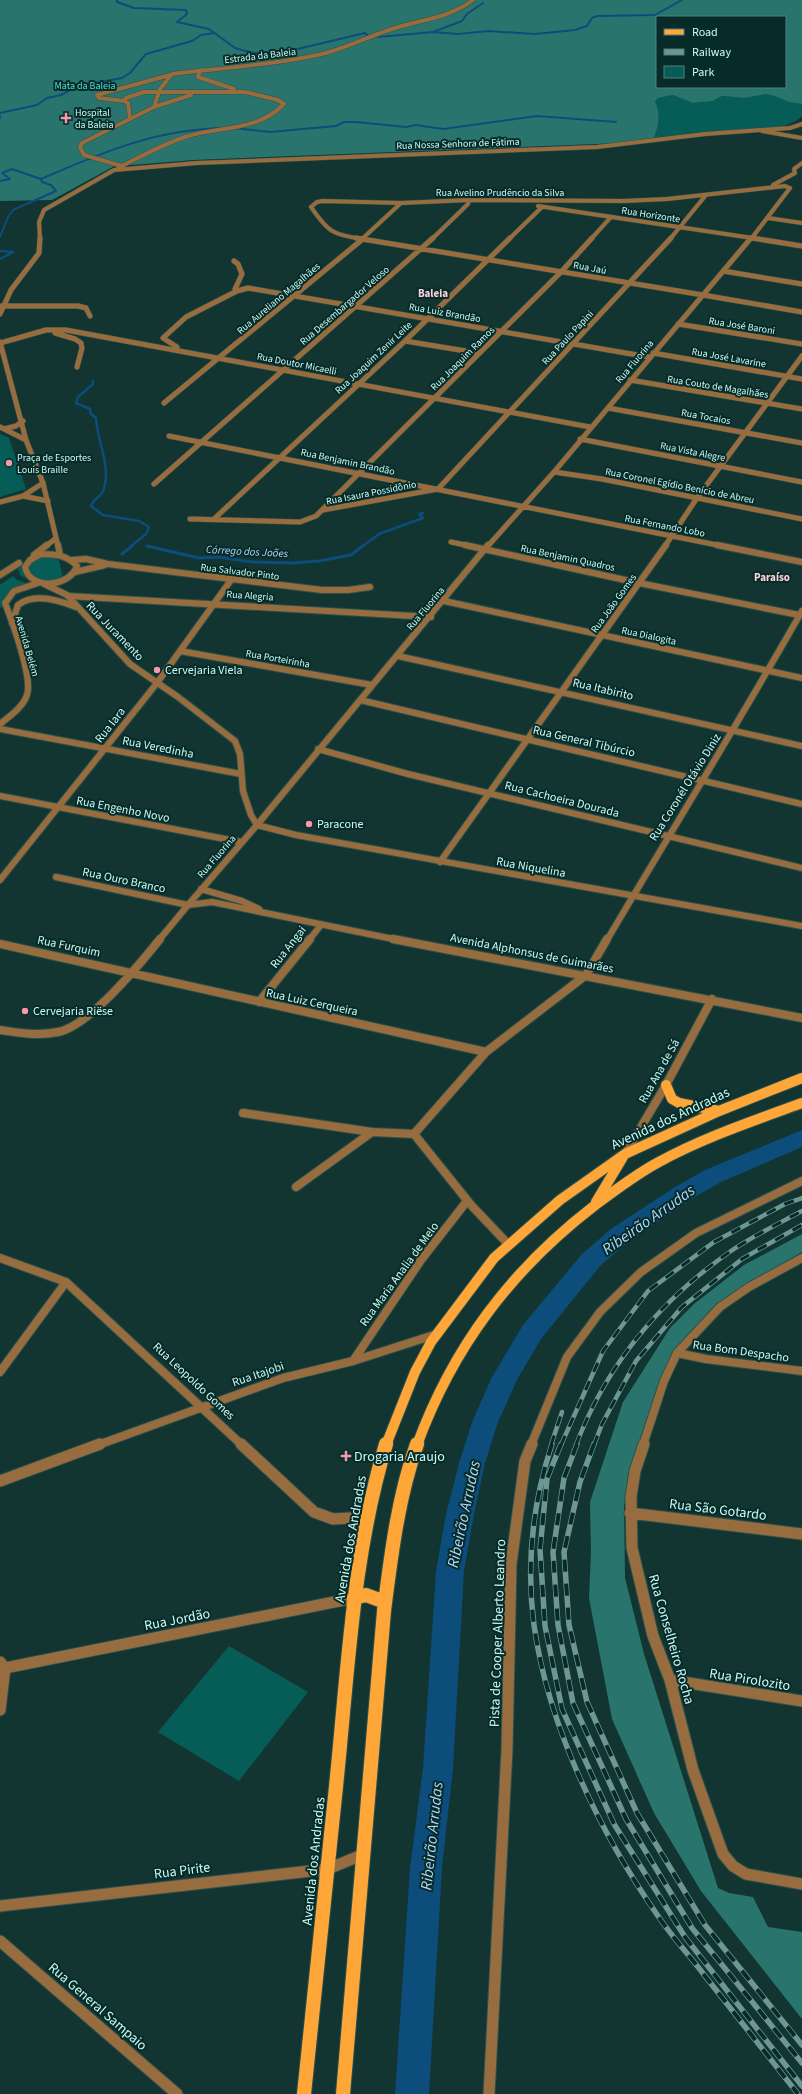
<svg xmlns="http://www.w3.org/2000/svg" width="802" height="2094" viewBox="0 0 802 2094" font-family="'Source Sans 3',sans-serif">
	<rect width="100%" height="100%" fill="#123532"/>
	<path fill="#065d57" d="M 766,94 C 778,95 789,102 802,104 L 802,116 C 784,135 729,129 703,132 C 687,133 671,136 654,138 C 659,124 661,115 655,101 L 657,98 L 673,95 L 694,103 L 713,101 L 722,96 L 745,98 Z
		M 0,434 L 9,438 L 26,489 L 0,497 Z
		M 58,556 L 63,578 C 50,582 34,583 21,576 L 18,569 C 27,555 43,556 58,556 Z
		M 13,576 L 17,580 L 30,584 C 18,587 1,593 2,607 L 0,608 L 0,585 Z
		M 229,1646 L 308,1692 L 239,1781 L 158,1732 Z"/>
	<path fill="#29756e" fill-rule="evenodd" d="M 0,0 L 802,0 L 802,104 L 789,102 L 775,96 L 766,94 L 745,98 L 722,96 L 713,101 L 693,103 L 673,95 L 658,98 L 655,101 C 661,115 659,124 654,138 L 621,143 L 193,160 L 132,165 L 120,163 L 52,200 L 0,201 ZM 657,17 L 785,17 L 785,87 L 657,87 Z
		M 802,1234 L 802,1252 L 720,1302 L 675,1352 L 661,1378 L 637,1448 L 624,1506 L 625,1578 L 644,1654 L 718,1888 L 729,1893 L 753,1897 L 768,1927 L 802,1932 L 802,2019 L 701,1891 L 654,1813 L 612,1719 L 589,1598 L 591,1553 L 590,1502 L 623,1402 L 670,1328 L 694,1304 L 744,1265 Z"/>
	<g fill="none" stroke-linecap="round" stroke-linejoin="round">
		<path stroke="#0c4d7c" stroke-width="2" d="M 117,0 L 117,2 L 134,8 L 186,10 L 187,14 L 177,22 L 209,29 L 235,48 L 253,53 L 285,52 L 365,33 L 368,36
			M 433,32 L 458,34 L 488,31 L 535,34 L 575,30 L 587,26 L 592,18 L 597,16 L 655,15 L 682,0
			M 378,37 L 433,32 L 462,21 L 467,14 L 483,3
			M 0,113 L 37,105 L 47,98 L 61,95 L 78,86 L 122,78 L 130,73 L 146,54 L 192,41 L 201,35 L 214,33
			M 0,116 L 0,118
			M 234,128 L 270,132 L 336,126 L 344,122 L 356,122 L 406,127 L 416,125 L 443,129 L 537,116 L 616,122
			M 0,181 L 10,179 L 2,173 L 12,169 L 41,179
			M 0,237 L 8,217 L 13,210 L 56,191 L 51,185 L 42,182 L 41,179 C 103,152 159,128 228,128"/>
		<path stroke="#0c4d7c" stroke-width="2.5" d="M 0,251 L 13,252 L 0,259
			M 93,381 L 93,384 L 78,397 L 76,403 L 90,409 L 91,414 L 96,418 C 97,441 111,465 104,489 C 102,496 93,499 91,506 L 103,515 L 139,521 L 149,527 L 146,534 L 131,546
			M 363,546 L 379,534 L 423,518 L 419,514 L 423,513"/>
		<path stroke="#0c4d7c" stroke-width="3" d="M 147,546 L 199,558 L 219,557 L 252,562 L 292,563 L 319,561 L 351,555 L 364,545
			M 122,554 L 133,545"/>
		<path fill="#0c4d7c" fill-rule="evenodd" d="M 802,1130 L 802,1147 L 721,1182 L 691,1199 L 629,1241 L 600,1266 L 541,1339 L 517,1380 L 498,1422 L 485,1463 L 474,1514 L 464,1571 L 453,1768 L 442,1868 L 429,2094 L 395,2094 L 410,1868 L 423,1768 L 436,1571 L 446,1514 L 459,1463 L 472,1422 L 492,1377 L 523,1325 L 582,1254 L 611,1229 L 675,1187 L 705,1170 Z"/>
		<g stroke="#2c514d" stroke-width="5">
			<path id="minor-far4" d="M 200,70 L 198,77 L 234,89
				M 124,101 L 128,103 L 130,119
				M 154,107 L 191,95
				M 762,131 L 802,138
				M 122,166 L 84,155 L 80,147 L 82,143 L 154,107 L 160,89 L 172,74 C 222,68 273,65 322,54 C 350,47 375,33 402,26 C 427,19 452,16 473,0
				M 118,168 C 140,157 161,145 185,137 C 219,126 257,132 284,104 L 278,100 L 245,92 L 144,92 L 126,98 L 124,101 L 99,98 L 97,95 L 170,75
				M 773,185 L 795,173 L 794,169 L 802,163
				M 538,206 L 759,239
				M 768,218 L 802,223
				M 362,239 L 401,203
				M 363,239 C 333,235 328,232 311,207 L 317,202 L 323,201 L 401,203 L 469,200 L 624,201 L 667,199 L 785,186 L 790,188 L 751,239
				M 432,239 L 468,204 L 469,200
				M 509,239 L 542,207
				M 591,239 L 611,217
				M 670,239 L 706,195"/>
		</g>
		<g stroke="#2c514d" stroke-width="6">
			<path id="minor-far3" d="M 356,238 L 703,295
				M 752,238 L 802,246
				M 234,261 L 238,264 L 242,274 L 235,289 L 237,291
				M 723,271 L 802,284
				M 703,295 L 802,312
				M 703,295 L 751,238
				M 1,306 L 78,306 L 86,308 L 90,316
				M 678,324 L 802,344
				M 55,333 L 75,339 L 81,343 L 82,348 L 77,367
				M 405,341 L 478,353
				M 0,343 L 46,330 L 66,330 L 590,427
				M 177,347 L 163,338 L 186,317 L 237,291 L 248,288 L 649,357
				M 653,353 L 802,379
				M 630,380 L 802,409
				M 164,403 L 364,238
				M 608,408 L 802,443
				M 169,436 L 722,546
				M 580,439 L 802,482
				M 554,472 L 602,479 L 802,519
				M 154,484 L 433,238
				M 23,496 L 48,501
				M 0,502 L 23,496 L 43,483
				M 323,510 L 438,489 L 671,238
				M 190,519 L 300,522 L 316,516 L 561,272 L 592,238
				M 214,519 L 405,341 L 510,238
				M 451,542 L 470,546
				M 488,546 L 554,472 L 703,295
				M 665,546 L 697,498 L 802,356"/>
		</g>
		<g stroke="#2c514d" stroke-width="8">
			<path id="minor-far2" d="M 465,545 L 639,583 L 799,615
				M 717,545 L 802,562
				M 72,560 L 86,559 L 108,564 L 322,590 L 348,590 L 370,587
				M 75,572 L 105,565
				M 68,596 L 431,617
				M 444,601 L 802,678
				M 180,651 L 372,685
				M 398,656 L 802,746
				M 360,700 L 802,804
				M 0,729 L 241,774
				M 318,749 L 408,774 L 802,868
				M 0,796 L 241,842
				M 257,825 L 488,545
				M 440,862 L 666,545
				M 56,877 L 188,905 L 159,940
				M 0,880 L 157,683 L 231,580
				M 309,940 L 321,925
				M 607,940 C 672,830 739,722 802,611"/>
		</g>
		<g stroke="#2c514d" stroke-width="10">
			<path id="minor-far1" d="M 0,944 L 486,1052
				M 259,1002 L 310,939
				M 0,1030 C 20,1033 38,1036 58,1032 C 89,1026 140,964 160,939
				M 243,1113 L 372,1132 L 414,1134 L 471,1205 L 509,1245
				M 414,1134 L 486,1052 L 586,975 L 607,939
				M 625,1154 L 666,1085 L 712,999
				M 296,1187 L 372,1132
				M 0,1258 L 66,1282 L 242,1445
				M 677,1353 L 706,1359 L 802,1371
				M 353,1361 L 421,1260 L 467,1201
				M 0,1372 L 66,1282
				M 98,1445 L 283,1378 L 353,1361 L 437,1334
				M 531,1445 L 567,1357 L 600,1312 L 641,1272 L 696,1233 L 802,1181
				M 643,1445 L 664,1381 L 677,1353 L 720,1307 L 749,1287 L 802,1258"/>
		</g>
		<g stroke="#2c514d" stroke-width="13">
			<path id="minor" d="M 241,1444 L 314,1512 L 333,1519 L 367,1517
				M 644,1444 L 635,1471 L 631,1497 L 632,1548 L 653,1636 L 670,1680 L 693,1770 L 723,1854 L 733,1866 L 746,1874 L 802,1884
				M 0,1481 L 100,1444
				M 630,1513 L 802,1534
				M 0,1662 L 5,1668 L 0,1710
				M 5,1668 L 354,1598
				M 670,1680 L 802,1701
				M 0,1906 L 328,1869 L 364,1854
				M 0,1941 L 177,2094
				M 489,2094 L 507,1749 L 511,1564 L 525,1461 L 532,1444"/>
		</g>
		<g stroke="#2c514d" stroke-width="5">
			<path id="tertiary-far3" d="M 40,239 L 39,222 L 44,210 L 114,170 L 197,163 L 597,147 L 705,134 L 790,128 L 802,124"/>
		</g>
		<g stroke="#2c514d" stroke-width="6">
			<path id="tertiary-far2" d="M 0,314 L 11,290 L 39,253 L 40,238
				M 0,342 L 26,440
				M 0,427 L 26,440 L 43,483 L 58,546
				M 4,429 L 16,426 L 23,421
				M 46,546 L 55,539"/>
		</g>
		<g stroke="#2c514d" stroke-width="8">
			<path id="tertiary-far1" d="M 58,545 L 60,555
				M 41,554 C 55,554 67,555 77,566 C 70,587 30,591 25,567 L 30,560 Z
				M 34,555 L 47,545
				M 0,575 L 19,563
				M 44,584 L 67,595 L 130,664 L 178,697 L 235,741 L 240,754 L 243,791 L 251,815 L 257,825
				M 12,623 L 18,605 C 34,592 59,600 76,607
				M 0,724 C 10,716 23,707 27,695 C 33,678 12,621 5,603 L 14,591 L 38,583
				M 257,825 L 296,835 L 802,926
				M 201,889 L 242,901 L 259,909
				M 188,905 L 212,902 L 398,940
				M 188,905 L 257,825"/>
		</g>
		<g stroke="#2c514d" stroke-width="10">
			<path id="tertiary" d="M 393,939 L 802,1018"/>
		</g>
		<g stroke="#2c514d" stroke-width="12">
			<path id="primary-far1" d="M 666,1085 L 672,1099 L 679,1103 L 719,1111
				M 596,1202 L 623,1157
				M 386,1445 L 415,1372 L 431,1342 L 494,1258 L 560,1200 L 625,1154 L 719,1111 L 802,1078
				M 417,1445 C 453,1347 511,1270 594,1206 C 614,1191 635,1175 657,1163 C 702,1138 753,1121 802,1103"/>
		</g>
		<g stroke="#2c514d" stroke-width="16">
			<path id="primary" d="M 354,1598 L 366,1595 L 385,1602
				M 304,2094 C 316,1982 328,1869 339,1756 C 349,1652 355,1546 386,1444
				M 343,2094 L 384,1611 C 391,1556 398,1497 417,1444"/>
		</g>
		<use href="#minor-far4" stroke="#976c3e" stroke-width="4"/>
		<use href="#minor-far3" stroke="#976c3e" stroke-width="5"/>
		<use href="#minor-far2" stroke="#976c3e" stroke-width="6"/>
		<use href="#minor-far1" stroke="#976c3e" stroke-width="8"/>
		<use href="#minor" stroke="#976c3e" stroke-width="11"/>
		<use href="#tertiary-far3" stroke="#976c3e" stroke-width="4"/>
		<use href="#tertiary-far2" stroke="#976c3e" stroke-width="5"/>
		<use href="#tertiary-far1" stroke="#976c3e" stroke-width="6"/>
		<use href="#tertiary" stroke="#976c3e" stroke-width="8"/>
		<use href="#primary-far1" stroke="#ffa638" stroke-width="10"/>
		<use href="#primary" stroke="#ffa638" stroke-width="14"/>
		<g stroke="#6d9792" stroke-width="4.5">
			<path id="rail-far1" d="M 551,1445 L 562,1412
				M 561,1445 L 603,1351 L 648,1291 L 714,1242 L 785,1204 L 802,1198
				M 576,1445 C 607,1364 659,1301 731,1251 C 753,1236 778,1224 802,1211
				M 594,1445 L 602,1424 L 636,1361 L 682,1307 L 742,1259 L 802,1225"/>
		</g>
		<g stroke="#6d9792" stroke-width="5.5">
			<path id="rail" d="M 552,1444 C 533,1502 526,1565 534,1625 C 548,1726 600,1833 658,1916 C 672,1937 690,1956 705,1976 C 736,2015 767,2055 798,2094
				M 561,1444 L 547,1479 L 540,1549 L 545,1626 L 562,1709 L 614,1824 L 685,1937 L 802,2086
				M 577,1444 L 564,1478 L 553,1552 L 558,1625 L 573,1703 L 626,1819 L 692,1928 L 802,2063
				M 594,1444 L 580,1482 L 564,1552 L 569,1625 L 587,1702 L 637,1813 L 705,1925 L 802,2045"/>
		</g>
		<use href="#rail-far1" stroke="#072b28" stroke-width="3" stroke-dasharray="10" stroke-linecap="butt"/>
		<use href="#rail" stroke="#072b28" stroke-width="4" stroke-dasharray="12" stroke-linecap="butt"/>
	</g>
	<g fill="#f39aac" stroke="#072b28" stroke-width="1.5">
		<path d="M64 112h4v4h4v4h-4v4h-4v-4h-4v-4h4z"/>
		<circle cx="9" cy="463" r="4"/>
		<circle cx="157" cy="670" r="4"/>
		<circle cx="309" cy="824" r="4"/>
		<circle cx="25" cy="1011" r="4"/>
		<path d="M344 1450h4v4h4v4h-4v4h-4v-4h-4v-4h4z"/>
	</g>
	<g text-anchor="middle" stroke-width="4" stroke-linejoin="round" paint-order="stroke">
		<g font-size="10" fill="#c9fbf4" stroke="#072b28">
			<text transform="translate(260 55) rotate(-7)" y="4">Estrada da Baleia</text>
			<text transform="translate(458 143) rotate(-2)" y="4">Rua Nossa Senhora de Fátima</text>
			<text x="500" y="196">Rua Avelino Prudêncio da Silva</text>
			<text transform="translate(651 214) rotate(9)" y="4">Rua Horizonte</text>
			<text transform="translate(590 267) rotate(10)" y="4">Rua Jaú</text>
			<text transform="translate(278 298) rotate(-40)" y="4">Rua Aureliano Magalhães</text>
			<text transform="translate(344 305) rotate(-41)" y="4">Rua Desembargador Veloso</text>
			<text transform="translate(445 312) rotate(10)" y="4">Rua Luiz Brandão</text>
			<text transform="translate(742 325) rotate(9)" y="4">Rua José Baroni</text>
			<text transform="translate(567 337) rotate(-47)" y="4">Rua Paulo Papini</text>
			<text transform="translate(373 357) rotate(-43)" y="4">Rua Joaquim Zenir Leite</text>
			<text transform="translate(729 357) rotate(10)" y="4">Rua José Lavarine</text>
			<text transform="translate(462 358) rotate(-45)" y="4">Rua Joaquim Ramos</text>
			<text transform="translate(634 361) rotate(-50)" y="4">Rua Fluorina</text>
			<text transform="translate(297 363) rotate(11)" y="4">Rua Doutor Micaelli</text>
			<text transform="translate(718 386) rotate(9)" y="4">Rua Couto de Magalhães</text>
			<text transform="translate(706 416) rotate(10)" y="4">Rua Tocaios</text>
			<text transform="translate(693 451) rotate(11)" y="4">Rua Vista Alegre</text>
			<text transform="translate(348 461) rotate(12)" y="4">Rua Benjamin Brandão</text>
			<text transform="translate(680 485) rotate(11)" y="4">Rua Coronel Egídio Benício de Abreu</text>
			<text transform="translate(371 492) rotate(-11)" y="4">Rua Isaura Possidônio</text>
			<text transform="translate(665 525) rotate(11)" y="4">Rua Fernando Lobo</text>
			<text transform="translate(568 557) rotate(12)" y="4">Rua Benjamin Quadros</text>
			<text transform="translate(240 571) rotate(7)" y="4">Rua Salvador Pinto</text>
			<text transform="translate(250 595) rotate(4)" y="4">Rua Alegria</text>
			<text transform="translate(613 603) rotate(-54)" y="4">Rua João Gomes</text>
			<text transform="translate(425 608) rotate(-50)" y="4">Rua Fluorina</text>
			<text transform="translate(649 635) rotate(12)" y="4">Rua Dialogita</text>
			<text transform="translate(28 646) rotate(74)" y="4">Avenida Belém</text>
			<text transform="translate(278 658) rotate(10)" y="4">Rua Porteirinha</text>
			<text transform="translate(216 856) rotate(-49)" y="4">Rua Fluorina</text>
		</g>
		<g font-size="10" fill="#4cded1" stroke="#072b28">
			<text x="85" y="89">Mata da Baleia</text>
		</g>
		<g font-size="10" fill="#c9fbf4" stroke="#072b28" text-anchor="start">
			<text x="75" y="116">Hospital<tspan x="75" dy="12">da Baleia</tspan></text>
			<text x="17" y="461">Praça de Esportes<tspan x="17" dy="12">Louis Braille</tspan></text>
		</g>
		<g font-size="11" font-weight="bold" fill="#f8d4da" stroke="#072b28">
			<text x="433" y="297">Baleia</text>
			<text x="772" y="581">Paraíso</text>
		</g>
		<g font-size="11" font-style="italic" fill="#b1d6f9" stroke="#072b28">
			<text transform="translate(247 551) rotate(3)" y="4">Córrego dos Joões</text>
		</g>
		<g font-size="12" fill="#c9fbf4" stroke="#072b28">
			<text transform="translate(115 631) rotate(46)" y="4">Rua Juramento</text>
			<text transform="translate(603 689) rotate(13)" y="4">Rua Itabirito</text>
			<text transform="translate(110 725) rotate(-52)" y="4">Rua Iara</text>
			<text transform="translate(584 741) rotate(13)" y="4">Rua General Tibúrcio</text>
			<text transform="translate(158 747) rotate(11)" y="4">Rua Veredinha</text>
			<text transform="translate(685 787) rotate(-58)" y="4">Rua Coronél Otávio Diniz</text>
			<text transform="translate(562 799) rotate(14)" y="4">Rua Cachoeira Dourada</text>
			<text transform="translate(123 809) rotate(11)" y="4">Rua Engenho Novo</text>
			<text transform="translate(531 867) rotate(10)" y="4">Rua Niquelina</text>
			<text transform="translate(124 880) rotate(12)" y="4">Rua Ouro Branco</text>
			<text transform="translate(69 946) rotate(12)" y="4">Rua Furquim</text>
			<text transform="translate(288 947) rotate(-52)" y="4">Rua Angai</text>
			<text transform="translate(532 953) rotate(11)" y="4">Avenida Alphonsus de Guimarães</text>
			<text transform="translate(312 1002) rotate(12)" y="4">Rua Luiz Cerqueira</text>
			<text transform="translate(659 1071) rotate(-61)" y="4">Rua Ana de Sá</text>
			<text transform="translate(399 1274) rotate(-54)" y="4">Rua Maria Analia de Melo</text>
			<text transform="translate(741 1351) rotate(8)" y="4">Rua Bom Despacho</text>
			<text transform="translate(258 1374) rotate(-19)" y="4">Rua Itajobi</text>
			<text transform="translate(194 1381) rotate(43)" y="4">Rua Leopoldo Gomes</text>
		</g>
		<g font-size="12" fill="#c9fbf4" stroke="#072b28" text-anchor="start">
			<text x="165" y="674">Cervejaria Viela</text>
			<text x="317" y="828">Paracone</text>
			<text x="33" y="1015">Cervejaria Riëse</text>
		</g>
		<g font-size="14" fill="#c9fbf4" stroke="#072b28">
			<text transform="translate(670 1118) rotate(-25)" y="5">Avenida dos Andradas</text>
			<text transform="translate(718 1509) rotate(7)" y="5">Rua São Gotardo</text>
			<text transform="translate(350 1539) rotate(-80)" y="5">Avenida dos Andradas</text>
			<text transform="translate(177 1619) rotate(-11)" y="5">Rua Jordão</text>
			<text transform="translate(497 1633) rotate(-88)" y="5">Pista de Cooper Alberto Leandro</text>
			<text transform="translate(672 1639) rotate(74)" y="5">Rua Conselheiro Rocha</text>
			<text transform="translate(750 1679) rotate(9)" y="5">Rua Pirolozito</text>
			<text transform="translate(313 1861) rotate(-84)" y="5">Avenida dos Andradas</text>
			<text transform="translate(182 1870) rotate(-7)" y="5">Rua Pirite</text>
			<text transform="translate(98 2006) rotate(41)" y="5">Rua General Sampaio</text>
		</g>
		<g font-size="14" fill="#c9fbf4" stroke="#072b28" text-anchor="start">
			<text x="354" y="1461">Drogaria Araujo</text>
		</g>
		<g font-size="16" font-style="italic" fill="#b1d6f9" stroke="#072b28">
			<text transform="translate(648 1219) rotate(-35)" y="6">Ribeirão Arrudas</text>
			<text transform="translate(463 1514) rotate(-78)" y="6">Ribeirão Arrudas</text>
			<text transform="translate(431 1836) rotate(-84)" y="6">Ribeirão Arrudas</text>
		</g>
	</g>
	<rect x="656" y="16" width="130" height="72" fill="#072b28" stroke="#557e7a"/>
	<rect x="664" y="29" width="20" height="6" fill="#ffa638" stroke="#557e7a"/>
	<text x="692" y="36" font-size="12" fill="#c9fbf4">Road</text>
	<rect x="664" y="49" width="20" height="6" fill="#6d9792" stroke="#557e7a"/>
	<text x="692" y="56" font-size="12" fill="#c9fbf4">Railway</text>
	<rect x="664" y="66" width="20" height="12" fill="#065d57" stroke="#557e7a"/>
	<text x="692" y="76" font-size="12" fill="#c9fbf4">Park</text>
</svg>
